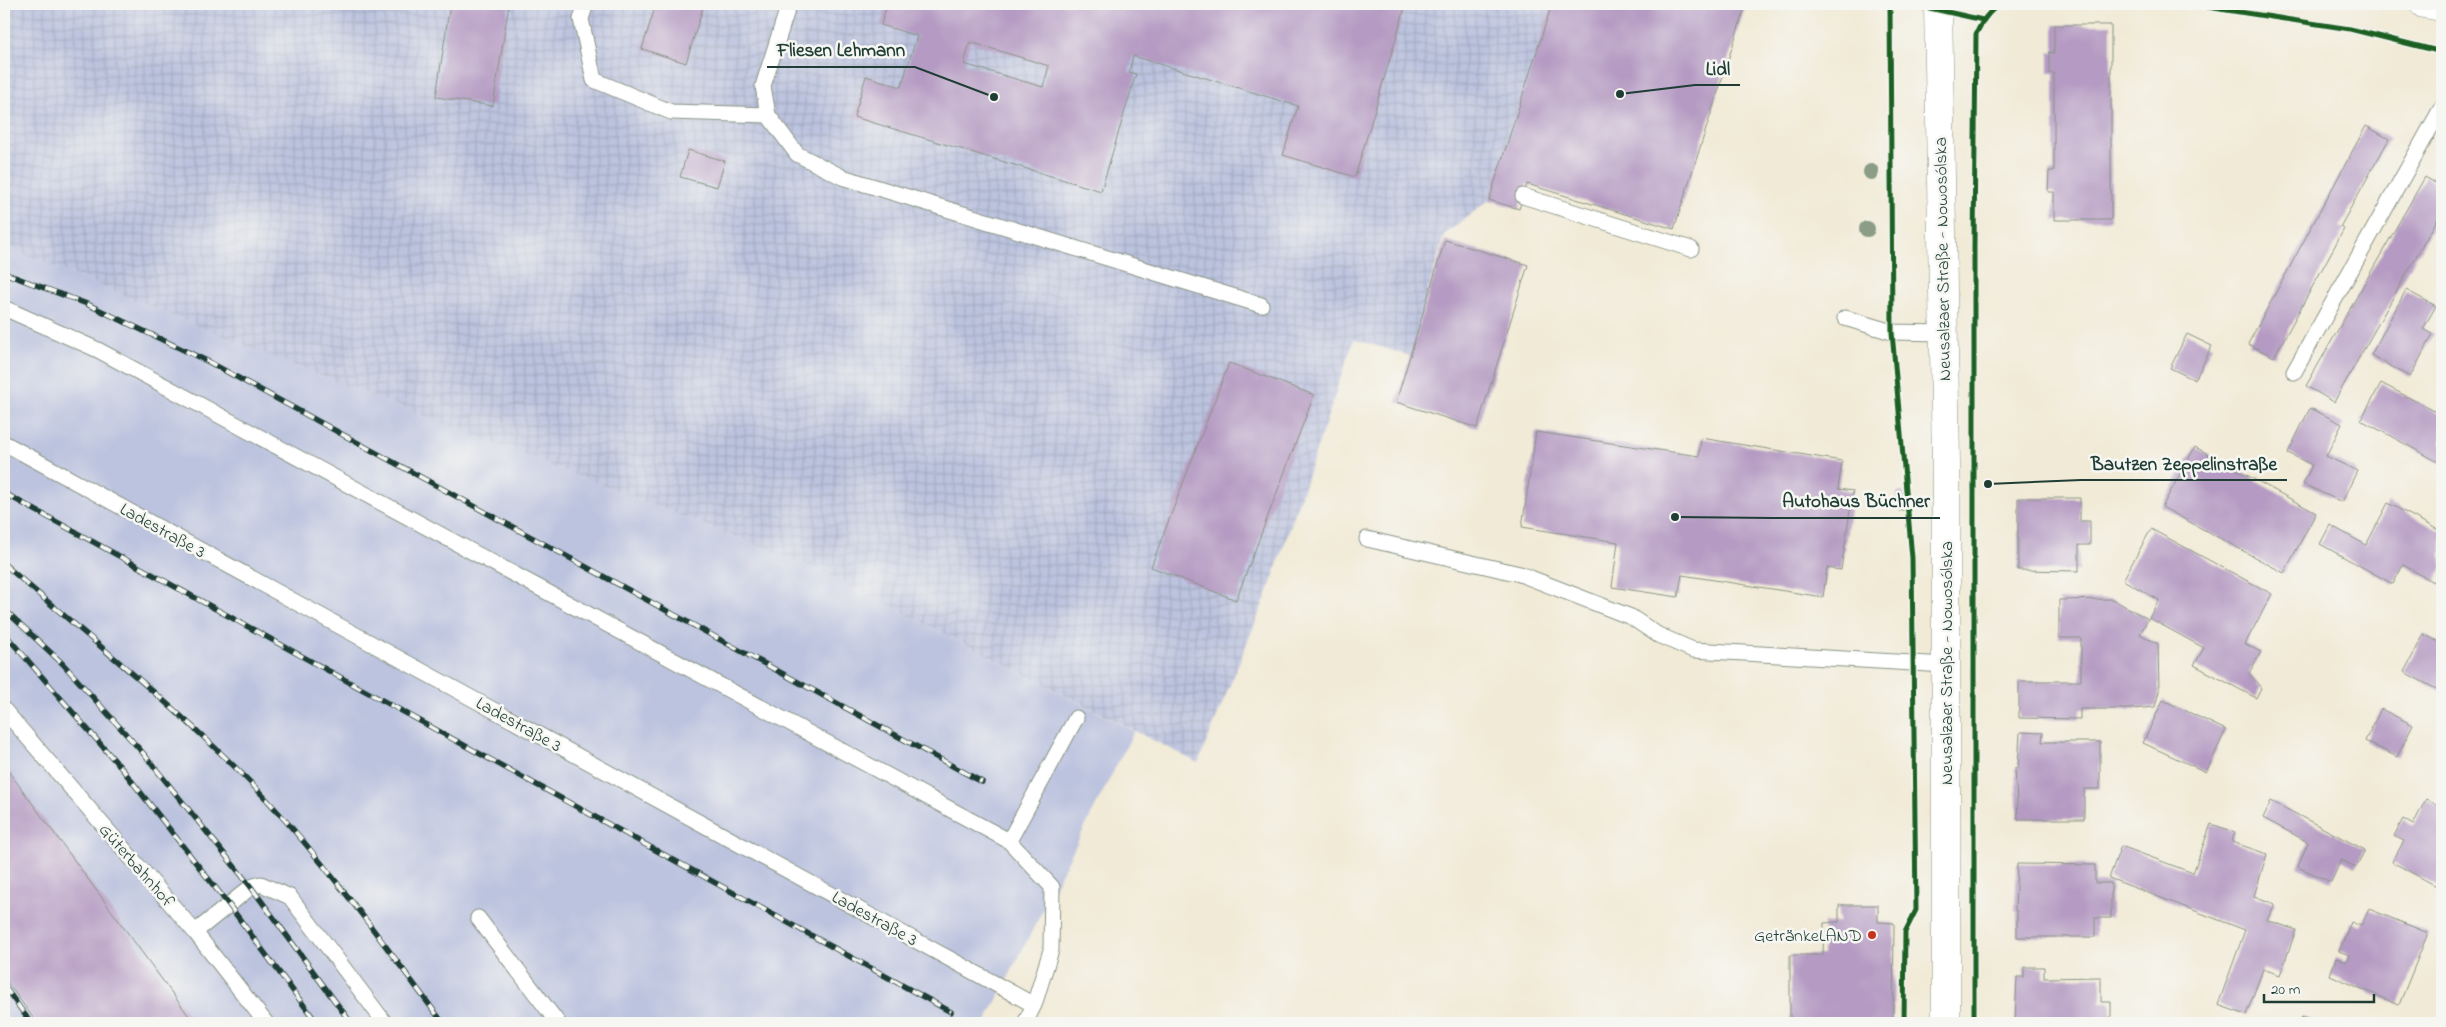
<svg xmlns="http://www.w3.org/2000/svg" width="2446" height="1027" viewBox="0 0 2446 1027" font-family="'Indie Flower',sans-serif">
	<defs>
		<pattern id="industrial-grid" width="8" height="8" patternUnits="userSpaceOnUse" patternTransform="scale(1.25)"><rect width="8" height="8" fill="#bcc3de"/><path d="M0 4h8M4 0v8" fill="none" stroke="#a1a8bf"/></pattern>
	</defs>
	<rect width="100%" height="100%" fill="#f6f6f2"/>
	<filter id="ink" filterUnits="userSpaceOnUse"><feTurbulence type="fractalNoise" baseFrequency=".02" numOctaves="2"/><feDisplacementMap in="SourceGraphic" scale="10" xChannelSelector="R" yChannelSelector="G"/><feConvolveMatrix kernelMatrix="1 2 1 2 8 2 1 2 1" color-interpolation-filters="sRGB"/></filter>
	<filter id="wash" filterUnits="userSpaceOnUse"><feTurbulence type="fractalNoise" baseFrequency=".0096" numOctaves="4" result="noise"/><feDisplacementMap in="SourceGraphic" scale="20" xChannelSelector="R" yChannelSelector="G"/><feGaussianBlur stdDeviation="1.12" result="paint"/><feColorMatrix in="noise" values="0 0 0 0 0 0 0 0 0 0 0 0 0 0 0 0 0 1.4 0 .05"/><feComposite in="paint" operator="in"/></filter>
	<g filter="url(#wash)">
		<rect width="100%" height="100%" fill="#f1ead6"/>
		<path fill="url(#industrial-grid)" d="M 4,4 L 1552,4 L 1489,200 L 1444,235 L 1410,356 L 1354,339 L 1269,589 L 1198,763 L 819,570 L 277,359 L 4,246 Z"/>
		<path fill="#bcc3de" d="M 4,246 L 277,359 L 819,570 L 1134,731 L 985,1023 L 4,1023 Z"/>
		<g id="blocks">
			<path fill="#b59bc3" fill-rule="evenodd" d="M 450,4 L 509,4 L 493,106 L 436,97 Z
				M 656,4 L 704,4 L 686,63 L 642,49 Z
				M 887,4 L 1406,4 L 1355,177 L 1283,155 L 1298,106 L 1133,56 L 1129,72 L 1136,74 L 1101,191 L 854,117 L 866,76 L 901,87 L 917,36 L 881,25 ZM 970,42 L 1049,66 L 1043,87 L 964,64 Z
				M 1552,4 L 1746,4 L 1674,229 L 1527,184 L 1519,209 L 1489,200 Z
				M 2054,25 L 2111,25 L 2111,220 L 2054,220 L 2054,192 L 2048,192 L 2049,171 L 2054,171 L 2054,73 L 2049,73 L 2049,52 L 2054,53 Z
				M 2366,126 L 2389,139 L 2340,227 L 2344,229 L 2274,357 L 2248,344 Z
				M 688,150 L 725,161 L 717,187 L 680,177 Z
				M 2425,177 L 2442,187 L 2442,211 L 2334,402 L 2306,386 Z
				M 1445,240 L 1528,265 L 1477,428 L 1396,402 Z
				M 2406,290 L 2436,306 L 2423,329 L 2433,334 L 2410,377 L 2371,355 Z
				M 2187,334 L 2212,346 L 2195,380 L 2170,368 Z
				M 1229,363 L 1314,395 L 1236,600 L 1151,567 Z
				M 2381,383 L 2442,415 L 2442,464 L 2361,420 Z
				M 2310,408 L 2342,424 L 2326,456 L 2357,471 L 2342,502 L 2303,484 L 2312,465 L 2288,453 Z
				M 1536,432 L 1699,456 L 1701,438 L 1842,461 L 1838,489 L 1853,491 L 1841,570 L 1827,568 L 1823,597 L 1682,575 L 1678,597 L 1612,587 L 1618,542 L 1522,527 Z
				M 2195,447 L 2316,513 L 2284,573 L 2162,507 Z
				M 1904,492 L 1905,510 L 1899,511 L 1897,493 Z
				M 2018,498 L 2080,498 L 2080,521 L 2090,521 L 2090,545 L 2079,545 L 2079,571 L 2018,570 Z
				M 2388,503 L 2442,532 L 2442,567 L 2434,582 L 2403,565 L 2393,584 L 2320,544 L 2330,525 L 2366,545 Z
				M 2151,529 L 2272,594 L 2245,644 L 2261,652 L 2249,673 L 2261,688 L 2256,698 L 2194,665 L 2204,648 L 2149,618 L 2159,600 L 2123,580 Z
				M 2112,599 L 2148,619 L 2140,634 L 2158,644 L 2159,691 L 2155,707 L 2131,709 L 2080,709 L 2080,719 L 2019,718 L 2019,681 L 2081,681 L 2081,638 L 2059,638 L 2059,600 Z
				M 2424,634 L 2442,644 L 2442,692 L 2404,672 Z
				M 2163,700 L 2226,730 L 2206,772 L 2143,743 Z
				M 2381,709 L 2413,725 L 2397,757 L 2365,741 Z
				M 2020,732 L 2043,733 L 2042,742 L 2100,742 L 2100,789 L 2084,789 L 2084,819 L 2018,819 L 2015,768 L 2018,768 Z
				M 4,765 L 194,1023 L 37,1023 L 4,978 Z
				M 2426,799 L 2442,807 L 2442,889 L 2392,862 L 2404,841 L 2394,836 L 2403,819 L 2413,825 Z
				M 2271,801 L 2365,850 L 2356,867 L 2341,860 L 2331,882 L 2298,867 L 2308,842 L 2263,818 Z
				M 2211,824 L 2235,832 L 2232,842 L 2267,854 L 2254,896 L 2275,904 L 2267,920 L 2296,930 L 2280,975 L 2263,969 L 2246,1015 L 2218,1005 L 2245,930 L 2109,878 L 2121,846 L 2193,873 Z
				M 2017,864 L 2095,865 L 2095,883 L 2111,883 L 2111,918 L 2095,918 L 2095,937 L 2017,937 L 2017,911 L 2015,911 Z
				M 1839,905 L 1878,905 L 1878,922 L 1894,923 L 1893,1023 L 1790,1023 L 1790,955 L 1823,955 L 1824,923 L 1839,922 Z
				M 2369,909 L 2428,933 L 2399,1005 L 2330,975 L 2336,958 L 2346,962 L 2349,955 L 2339,951 L 2351,922 L 2361,926 Z
				M 2024,967 L 2044,967 L 2044,978 L 2101,977 L 2101,1002 L 2111,1002 L 2111,1023 L 2015,1023 L 2017,977 L 2024,977 Z
				M 2302,1017 L 2318,1023 L 2299,1023 Z"/>
		</g>
	</g>
	<g filter="url(#ink)">
		<use href="#blocks" fill-opacity="0" stroke="#889485" stroke-width="1"/>
		<g fill="none" stroke-linecap="round" stroke-linejoin="round">
			<g stroke="#889485" stroke-width="17">
				<path id="service" d="M 586,4 L 581,19 L 594,80 L 671,112 L 768,115
					M 789,4 L 763,86 L 768,115 L 797,154 L 842,177 L 1261,305
					M 1523,196 L 1691,249
					M 4,308 L 98,350 L 1009,841 L 1052,887 L 1051,950 L 1034,1005 L 1025,1023
					M 1845,318 L 1892,332 L 1942,333
					M 2294,372 L 2442,107
					M 4,443 L 1034,1005
					M 1367,539 L 1520,574 L 1631,617 L 1658,635 L 1693,650 L 1946,665
					M 4,710 L 195,932 L 266,1023
					M 1009,841 L 1076,718
					M 478,918 L 558,1023
					M 195,932 L 251,887 L 261,884 L 290,897 L 385,1023"/>
			</g>
			<g stroke="#889485" stroke-width="29">
				<path id="secondary" d="M 1938,4 L 1946,463 L 1946,1023"/>
			</g>
			<g stroke="#889485" stroke-width="29">
				<path id="primary" d="M 2424,4 L 2442,7"/>
			</g>
			<use href="#service" stroke="#fff" stroke-width="15"/>
			<use href="#secondary" stroke="#fff" stroke-width="28"/>
			<use href="#primary" stroke="#fff" stroke-width="28"/>
			<g stroke="#1f3d34" stroke-width="5.5">
				<path id="rail" d="M 4,273 L 87,304 L 209,362 L 982,782
					M 4,493 L 951,1012
					M 4,564 C 92,641 188,715 268,801 C 332,871 386,947 443,1023
					M 4,609 L 63,664 L 143,753 L 251,887 L 351,1023
					M 4,633 L 123,770 L 229,905 L 317,1023
					M 4,986 L 31,1023"/>
			</g>
			<use href="#rail" stroke="#f6f6f2" stroke-width="4" stroke-dasharray="11" stroke-linecap="butt"/>
			<g stroke="#f6f6f2" stroke-width="8">
				<path id="cycleway" d="M 1890,4 L 1892,332 L 1912,558 L 1916,910 L 1905,932 L 1904,1023
					M 1912,4 L 1983,20
					M 2188,4 L 2350,29 L 2442,52
					M 1974,1023 L 1974,246 L 1976,34 C 1982,22 1988,11 2001,4"/>
			</g>
			<use href="#cycleway" stroke="#1b5e20" stroke-width="5"/>
		</g>
		<g fill="#8b9c87">
			<circle cx="1871" cy="172" r="8"/>
			<circle cx="1867" cy="229" r="8"/>
		</g>
	</g>
	<circle fill="#c8321e" stroke="#f6f6f2" stroke-width="2" cx="1872" cy="935" r="5"/>
	<g text-anchor="middle" stroke-width="5" stroke-linejoin="round" paint-order="stroke">
		<g font-size="18" fill="#1f3d34" stroke="#f6f6f2">
			<text transform="translate(1942 259) rotate(-91)" y="6">Neusalzaer Straße - Nowosólska</text>
			<text transform="translate(163 530) rotate(29)" y="6">Ladestraße 3</text>
			<text transform="translate(1946 663) rotate(-90)" y="6">Neusalzaer Straße - Nowosólska</text>
			<text transform="translate(519 724) rotate(29)" y="6">Ladestraße 3</text>
			<text transform="translate(137 865) rotate(49)" y="6">Güterbahnhof</text>
			<text transform="translate(875 918) rotate(29)" y="6">Ladestraße 3</text>
		</g>
		<g font-size="18" fill="#1f3d34" stroke="#f6f6f2" text-anchor="end">
			<text x="1862" y="941">GetränkeLAND</text>
		</g>
	</g>
	<path fill="none" stroke="#1f3d34" stroke-width="2" d="M994 97L915 67H767M1620 94L1695 85H1740M1988 484L2081 480H2287M1675 517L1772 518H1940"/>
	<g fill="#1f3d34" stroke="#f6f6f2" stroke-width="2">
		<circle cx="994" cy="97" r="5"/>
		<circle cx="1620" cy="94" r="5"/>
		<circle cx="1988" cy="484" r="5"/>
		<circle cx="1675" cy="517" r="5"/>
	</g>
	<g font-size="19" text-anchor="middle" font-weight="bold" fill="#1f3d34" stroke="#f6f6f2" stroke-width="5" stroke-linejoin="round" paint-order="stroke">
		<text x="841" y="56">Fliesen Lehmann</text>
		<text x="1718" y="75">Lidl</text>
		<text x="2184" y="470">Bautzen Zeppelinstraße</text>
		<text x="1856" y="507">Autohaus Büchner</text>
	</g>
	<rect width="2446" height="1027" fill="none" stroke="#f6f6f2" stroke-width="20"/>
	<path d="M2264 994v8h110v-8" fill="none" stroke="#1f3d34" stroke-width="2.5"/>
	<text x="2271" y="994" font-size="15" fill="#1f3d34" stroke="#f6f6f2" stroke-width="4" paint-order="stroke">20 m</text>
</svg>
